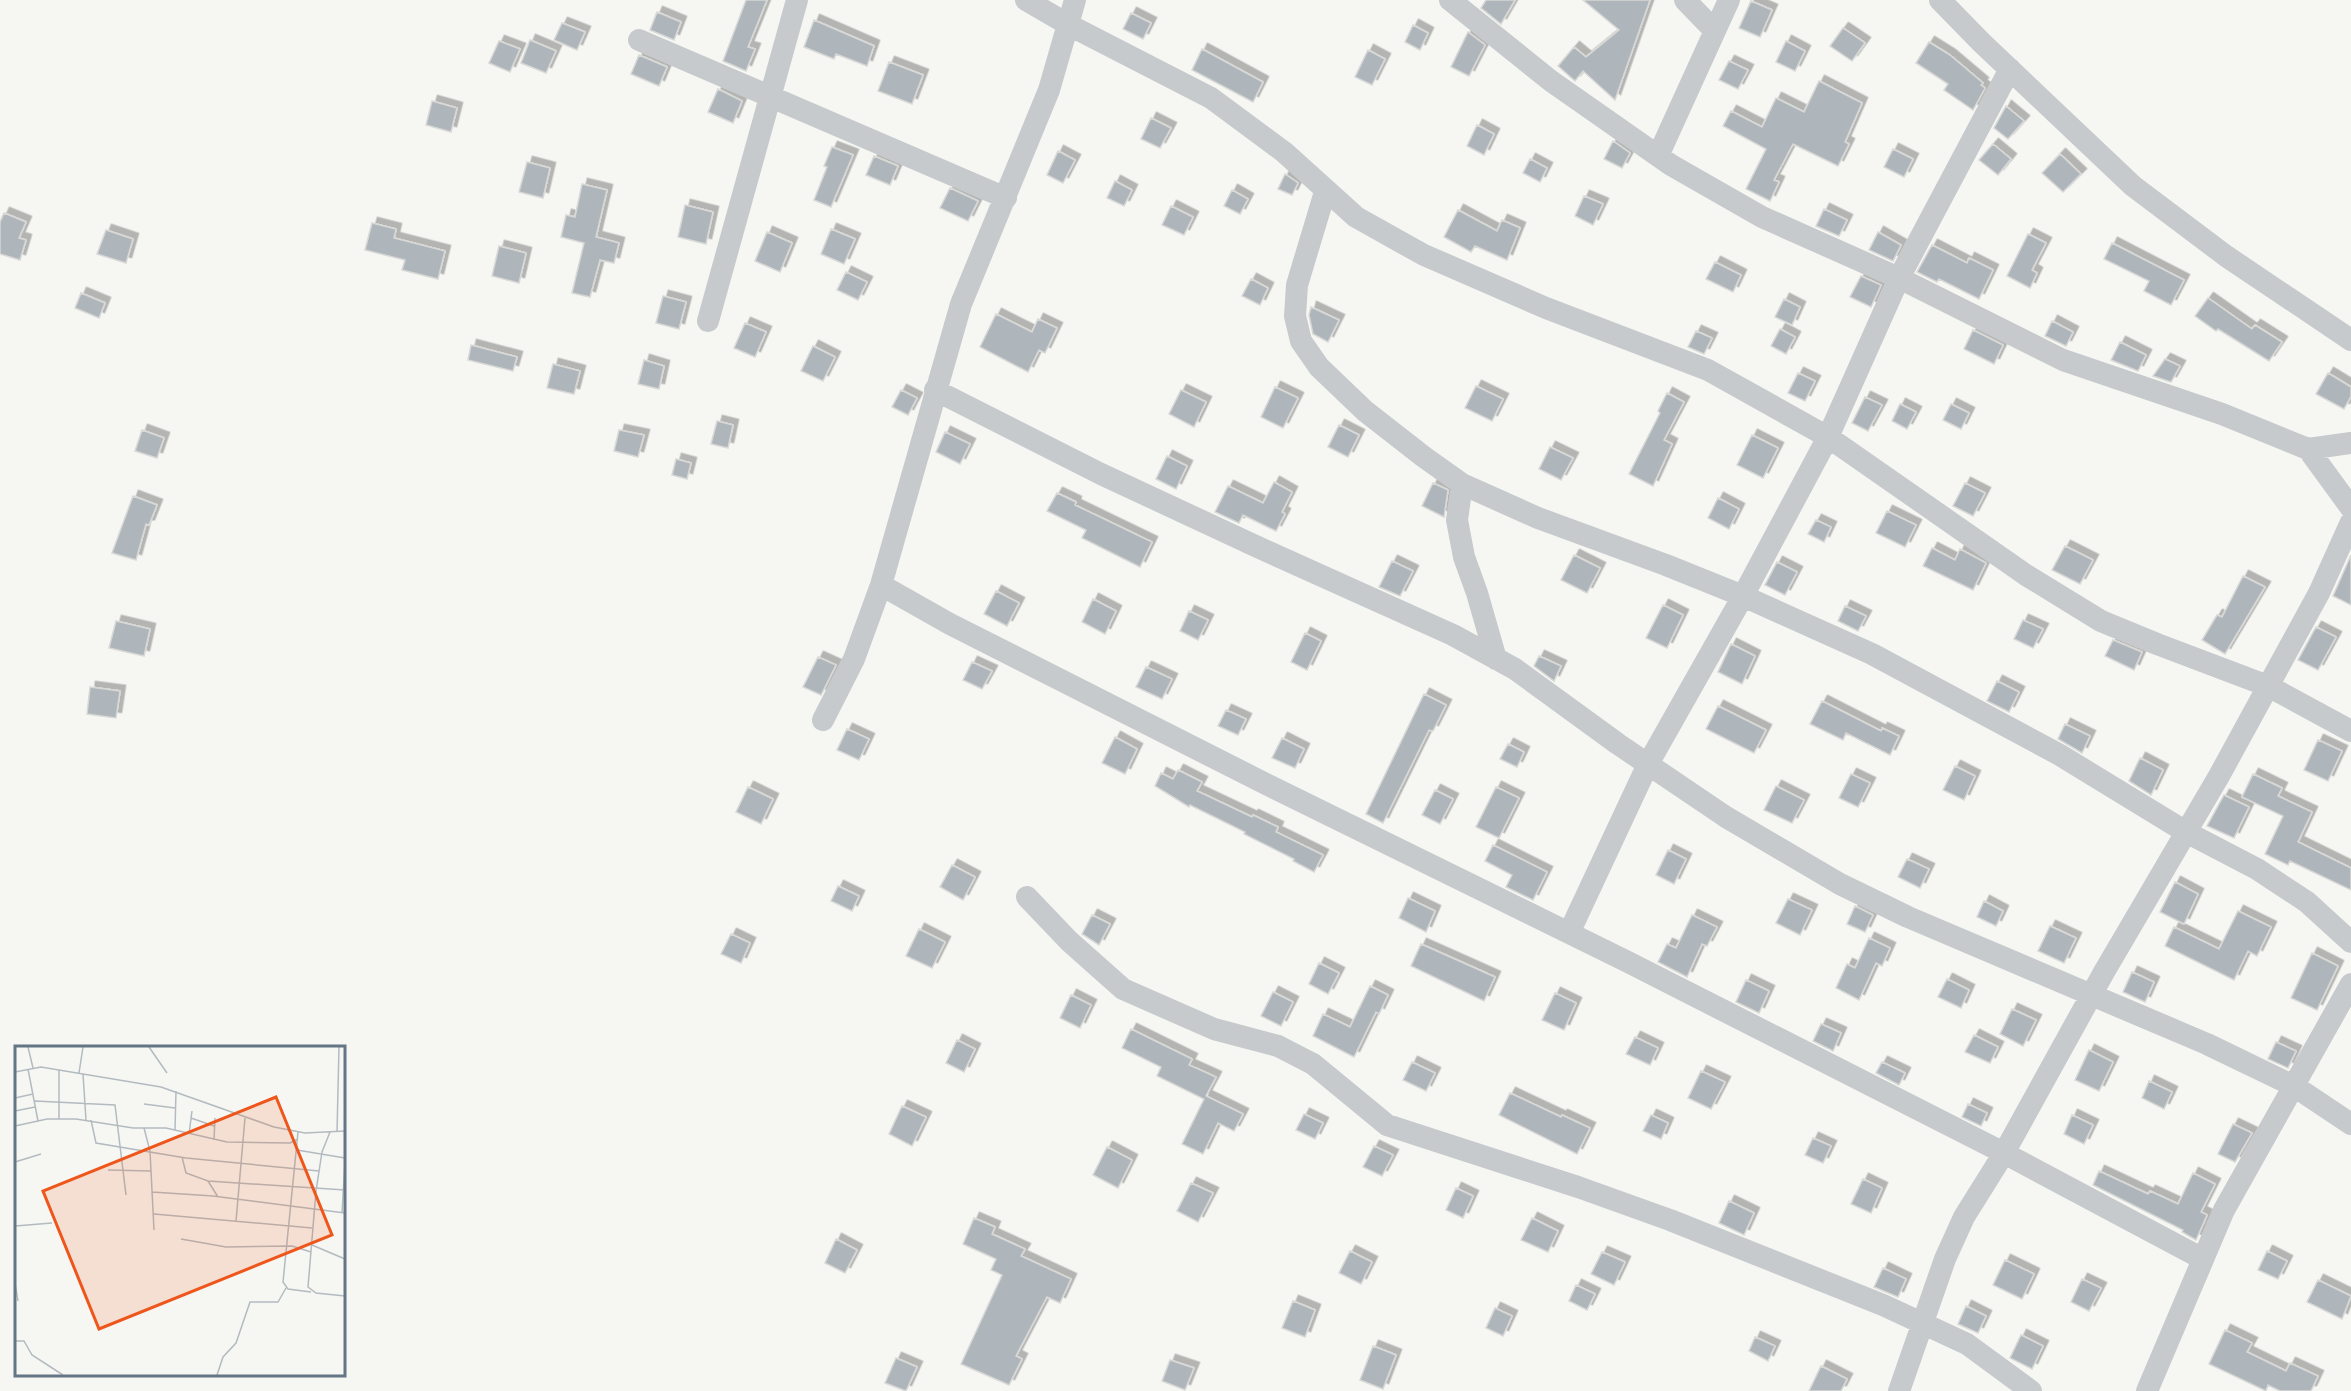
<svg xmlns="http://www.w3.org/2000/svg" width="2351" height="1391" viewBox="0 0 2351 1391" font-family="Montserrat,sans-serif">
	<defs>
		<filter id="shadow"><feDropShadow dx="5.5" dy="-5.5" stdDeviation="0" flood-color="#0004"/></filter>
	</defs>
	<rect width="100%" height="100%" fill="#f6f7f3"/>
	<path fill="#aeb5bb" stroke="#d8d8d6" stroke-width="1.5" filter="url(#shadow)" d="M 746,0 L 767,0 L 748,47 L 755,49 L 746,71 L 723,61 Z
		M 1486,0 L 1515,0 L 1501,24 L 1481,8 Z
		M 1583,0 L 1650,0 L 1615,100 L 1583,71 L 1575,81 L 1558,66 L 1574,47 L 1586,57 L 1619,30 Z
		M 1751,1 L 1772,10 L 1760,37 L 1739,28 Z
		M 657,12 L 681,22 L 674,40 L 650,30 Z
		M 1131,13 L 1151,23 L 1143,39 L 1123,29 Z
		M 814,20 L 874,46 L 867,66 L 836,54 L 834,59 L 804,47 Z
		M 562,23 L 585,32 L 577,50 L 554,40 Z
		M 1413,25 L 1428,33 L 1420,50 L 1405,42 Z
		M 1843,28 L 1865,43 L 1852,61 L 1830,46 Z
		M 1468,32 L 1485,45 L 1469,76 L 1451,67 Z
		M 530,40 L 556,51 L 546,73 L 521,63 Z
		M 499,41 L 520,49 L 510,72 L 489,63 Z
		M 1786,41 L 1805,51 L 1795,71 L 1776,62 Z
		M 1929,42 L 1950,55 L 1983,83 L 1981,85 L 1985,88 L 1973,110 L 1944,90 L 1948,84 L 1916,63 Z
		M 1202,49 L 1263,82 L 1253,102 L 1192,70 Z
		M 1368,50 L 1385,59 L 1372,85 L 1355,77 Z
		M 639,55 L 667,67 L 659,86 L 631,74 Z
		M 1729,61 L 1748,70 L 1738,89 L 1719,80 Z
		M 889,62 L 923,75 L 912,104 L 878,91 Z
		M 1819,81 L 1862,103 L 1845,142 L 1849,144 L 1838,166 L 1793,144 L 1774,180 L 1779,182 L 1770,201 L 1746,189 L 1766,149 L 1723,126 L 1731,111 L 1762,127 L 1776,98 L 1804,112 Z
		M 718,89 L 742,101 L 733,123 L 708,112 Z
		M 432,101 L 457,108 L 451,132 L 426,125 Z
		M 2006,106 L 2024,121 L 2008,139 L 1994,128 Z
		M 1151,118 L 1171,128 L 1160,148 L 1141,139 Z
		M 1477,125 L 1494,134 L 1484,155 L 1467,146 Z
		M 1613,141 L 1630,153 L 1622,168 L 1604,159 Z
		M 1993,144 L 2011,159 L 1998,175 L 1979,160 Z
		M 832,147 L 853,155 L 831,207 L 814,200 L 827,167 L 824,166 Z
		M 1893,149 L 1913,159 L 1904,177 L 1884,167 Z
		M 1058,151 L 1075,160 L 1063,183 L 1047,175 Z
		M 2060,154 L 2081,174 L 2063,192 L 2042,173 Z
		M 874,156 L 898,166 L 890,185 L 866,175 Z
		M 1530,159 L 1547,168 L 1540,182 L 1523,173 Z
		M 527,162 L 550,168 L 543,198 L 519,192 Z
		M 1285,174 L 1298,183 L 1292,195 L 1278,189 Z
		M 1115,181 L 1132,190 L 1124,206 L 1107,198 Z
		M 582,184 L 607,190 L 596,237 L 619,243 L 614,263 L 600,260 L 590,297 L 572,293 L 584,243 L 561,237 L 566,215 L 575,217 Z
		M 950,188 L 978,201 L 968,221 L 940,208 Z
		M 1232,190 L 1248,199 L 1240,214 L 1224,206 Z
		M 1584,196 L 1603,204 L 1593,225 L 1575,216 Z
		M 685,205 L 713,212 L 706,244 L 678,237 Z
		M 1171,206 L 1193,217 L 1184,235 L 1162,225 Z
		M 1824,209 L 1847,220 L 1839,236 L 1816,226 Z
		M 1458,210 L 1497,231 L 1502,220 L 1520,228 L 1507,260 L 1475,246 L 1471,252 L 1444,237 Z
		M 4,213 L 26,222 L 19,238 L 26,240 L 20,260 L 0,254 L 0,222 Z
		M 372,223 L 396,229 L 394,238 L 445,251 L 438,279 L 402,270 L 405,260 L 365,250 Z
		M 831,229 L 855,239 L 844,264 L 821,254 Z
		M 106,230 L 133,239 L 126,263 L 97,254 Z
		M 767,232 L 792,243 L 780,272 L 755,261 Z
		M 1878,232 L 1901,245 L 1893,261 L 1869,250 Z
		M 2028,234 L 2046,243 L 2032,270 L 2037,273 L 2030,288 L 2007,276 Z
		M 2112,243 L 2184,280 L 2171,305 L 2144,291 L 2149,281 L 2104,259 Z
		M 1932,245 L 1967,263 L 1969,258 L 1993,270 L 1979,299 L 1939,279 L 1937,282 L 1917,272 Z
		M 499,246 L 526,253 L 519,283 L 492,276 Z
		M 1715,262 L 1741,275 L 1733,292 L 1706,279 Z
		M 846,272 L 867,282 L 858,300 L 837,290 Z
		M 1861,276 L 1881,285 L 1871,307 L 1850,297 Z
		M 1251,279 L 1268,288 L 1260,305 L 1242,296 Z
		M 81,293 L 105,303 L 99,318 L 75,308 Z
		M 663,296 L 686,302 L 679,329 L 656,323 Z
		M 2208,298 L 2252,329 L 2255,325 L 2282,342 L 2269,361 L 2218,329 L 2216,331 L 2195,316 Z
		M 1784,299 L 1800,307 L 1792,325 L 1775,317 Z
		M 1311,307 L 1339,320 L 1328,342 L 1313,334 L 1309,315 Z
		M 996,314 L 1032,332 L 1038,319 L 1057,328 L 1045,353 L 1039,350 L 1028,372 L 980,347 Z
		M 2052,321 L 2073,332 L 2066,346 L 2045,336 Z
		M 745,323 L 766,332 L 755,357 L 734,348 Z
		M 1780,329 L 1795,337 L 1786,354 L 1771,346 Z
		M 1973,330 L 2003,345 L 1994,364 L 1964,349 Z
		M 1696,331 L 1712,338 L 1704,354 L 1688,347 Z
		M 2120,342 L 2146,355 L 2138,371 L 2111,360 Z
		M 471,345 L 517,357 L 513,371 L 468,360 Z
		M 813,346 L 835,357 L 823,381 L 801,371 Z
		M 2165,359 L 2180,366 L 2171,382 L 2153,376 Z
		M 644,360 L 664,366 L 659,389 L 638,384 Z
		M 553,364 L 580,371 L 574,394 L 547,388 Z
		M 1798,373 L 1815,381 L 1805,401 L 1788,393 Z
		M 2328,373 L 2351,387 L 2351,396 L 2344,409 L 2316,394 Z
		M 1476,386 L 1503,399 L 1492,421 L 1465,408 Z
		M 1275,387 L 1298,398 L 1283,428 L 1261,417 Z
		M 901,390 L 917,398 L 908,415 L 892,407 Z
		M 1181,390 L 1206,402 L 1194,427 L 1169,414 Z
		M 1667,393 L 1684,402 L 1664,440 L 1672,444 L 1653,486 L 1629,474 L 1660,413 L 1658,411 Z
		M 1865,397 L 1882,405 L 1868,431 L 1852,423 Z
		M 1900,404 L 1916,412 L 1907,429 L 1892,421 Z
		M 1951,404 L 1969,413 L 1961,429 L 1943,420 Z
		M 717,421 L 733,425 L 728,448 L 711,444 Z
		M 1339,425 L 1359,435 L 1348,457 L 1328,447 Z
		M 142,430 L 164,438 L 157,458 L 135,451 Z
		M 619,430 L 644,435 L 638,457 L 614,451 Z
		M 945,432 L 970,444 L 960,464 L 936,452 Z
		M 1752,435 L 1778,448 L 1763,478 L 1737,465 Z
		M 1550,447 L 1573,458 L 1561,480 L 1539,469 Z
		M 1167,456 L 1187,466 L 1176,489 L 1156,479 Z
		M 676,459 L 691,463 L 687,479 L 672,475 Z
		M 1274,482 L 1292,492 L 1282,512 L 1285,514 L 1276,531 L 1243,515 L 1239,523 L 1215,512 L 1228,486 L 1263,503 Z
		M 1433,483 L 1448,490 L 1444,517 L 1422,506 Z
		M 1965,483 L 1985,493 L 1973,516 L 1953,506 Z
		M 1057,493 L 1076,502 L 1075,505 L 1152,542 L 1140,567 L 1082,538 L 1086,530 L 1047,511 Z
		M 133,496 L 157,505 L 149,525 L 146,524 L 136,560 L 112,553 Z
		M 1718,498 L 1739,509 L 1729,529 L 1708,518 Z
		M 1887,511 L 1916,525 L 1905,547 L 1876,533 Z
		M 1816,520 L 1831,527 L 1824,542 L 1808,534 Z
		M 2065,546 L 2093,560 L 2080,584 L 2052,570 Z
		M 1932,548 L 1955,560 L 1960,549 L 1986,563 L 1973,590 L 1923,566 Z
		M 1574,555 L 1600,568 L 1587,593 L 1561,580 Z
		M 2351,555 L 2351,605 L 2333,596 Z
		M 1392,561 L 1413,571 L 1400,596 L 1379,587 Z
		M 1777,562 L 1797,572 L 1785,595 L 1765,585 Z
		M 2243,576 L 2265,587 L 2225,654 L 2202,640 L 2217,615 L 2222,617 Z
		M 996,591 L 1019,603 L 1007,626 L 984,614 Z
		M 1093,599 L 1116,611 L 1105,634 L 1082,622 Z
		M 1663,605 L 1683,615 L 1667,648 L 1646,638 Z
		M 1845,606 L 1866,616 L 1858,631 L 1838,621 Z
		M 1189,611 L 1208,620 L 1198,640 L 1180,631 Z
		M 2023,620 L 2043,629 L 2033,648 L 2014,639 Z
		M 116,621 L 150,629 L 144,656 L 109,648 Z
		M 2316,627 L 2336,637 L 2318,670 L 2298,660 Z
		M 1305,633 L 1321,641 L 1307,670 L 1291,662 Z
		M 2113,640 L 2142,652 L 2134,670 L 2105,656 Z
		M 1731,644 L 1755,656 L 1742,684 L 1718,672 Z
		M 1539,656 L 1561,666 L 1554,681 L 1534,666 Z
		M 818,657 L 836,665 L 821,695 L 803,687 Z
		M 972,662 L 992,671 L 982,689 L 963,680 Z
		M 1146,667 L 1172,679 L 1162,699 L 1136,687 Z
		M 1997,681 L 2019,692 L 2009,712 L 1987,701 Z
		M 90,687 L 120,691 L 116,718 L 87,714 Z
		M 1424,694 L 1446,705 L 1433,731 L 1429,730 L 1383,823 L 1366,814 Z
		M 1822,701 L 1881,731 L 1882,728 L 1899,736 L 1890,755 L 1846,733 L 1843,740 L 1810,724 Z
		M 1718,706 L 1766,730 L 1754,753 L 1706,729 Z
		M 1226,710 L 1246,719 L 1238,735 L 1218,726 Z
		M 2065,724 L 2090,736 L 2082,753 L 2058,739 Z
		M 847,729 L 869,739 L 859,760 L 837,750 Z
		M 1115,737 L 1137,749 L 1125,774 L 1102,763 Z
		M 1282,738 L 1304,749 L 1295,768 L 1272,758 Z
		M 2318,740 L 2342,751 L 2328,781 L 2304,770 Z
		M 1508,744 L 1524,752 L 1517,767 L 1500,759 Z
		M 2140,758 L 2163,770 L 2151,795 L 2129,781 Z
		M 1955,766 L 1975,776 L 1964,800 L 1943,790 Z
		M 1178,770 L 1202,782 L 1197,791 L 1252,817 L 1253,815 L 1278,827 L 1276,832 L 1323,855 L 1314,872 L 1293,861 L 1294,859 L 1244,834 L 1245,832 L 1190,805 L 1189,807 L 1155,786 L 1161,773 L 1173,779 Z
		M 1851,774 L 1870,783 L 1858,807 L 1839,798 Z
		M 2253,774 L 2282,788 L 2278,796 L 2312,812 L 2298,842 L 2351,868 L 2351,890 L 2290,861 L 2288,865 L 2265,854 L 2283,816 L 2242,797 Z
		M 1776,786 L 1804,800 L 1792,823 L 1764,810 Z
		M 748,787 L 773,799 L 761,824 L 736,812 Z
		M 1496,787 L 1519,798 L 1499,838 L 1476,827 Z
		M 1435,790 L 1453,799 L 1440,824 L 1422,815 Z
		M 2224,795 L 2249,807 L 2234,838 L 2207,826 Z
		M 1493,845 L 1547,872 L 1533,900 L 1506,887 L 1512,875 L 1485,861 Z
		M 1668,850 L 1686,859 L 1674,884 L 1656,875 Z
		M 1907,859 L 1929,869 L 1920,888 L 1898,877 Z
		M 952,865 L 975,877 L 963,900 L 940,887 Z
		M 2175,882 L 2198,894 L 2184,924 L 2160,912 Z
		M 838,886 L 859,896 L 852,911 L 831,901 Z
		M 1408,898 L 1435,911 L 1426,932 L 1399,918 Z
		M 1788,899 L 1812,910 L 1800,935 L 1776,923 Z
		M 1984,901 L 2003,911 L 1996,926 L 1977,917 Z
		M 1855,906 L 1873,915 L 1865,932 L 1847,924 Z
		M 2238,911 L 2271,927 L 2257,956 L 2248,951 L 2234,980 L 2165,946 L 2174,927 L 2219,949 Z
		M 1092,915 L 1110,924 L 1099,945 L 1082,934 Z
		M 1692,915 L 1717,927 L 1707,946 L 1702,944 L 1687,977 L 1658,962 L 1667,944 L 1676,948 Z
		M 2050,926 L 2076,938 L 2064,963 L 2038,951 Z
		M 919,929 L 945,942 L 932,968 L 906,956 Z
		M 731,934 L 750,943 L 741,963 L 721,954 Z
		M 1869,938 L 1890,948 L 1882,966 L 1876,963 L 1859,1000 L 1836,988 L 1847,964 L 1855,968 Z
		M 1421,944 L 1495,977 L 1484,1001 L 1411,966 Z
		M 2312,953 L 2338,966 L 2317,1010 L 2291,998 Z
		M 1319,963 L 1339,973 L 1328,994 L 1309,984 Z
		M 2132,972 L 2154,982 L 2145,1002 L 2123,992 Z
		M 1947,979 L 1969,990 L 1961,1008 L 1938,997 Z
		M 1746,980 L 1769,991 L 1759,1013 L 1736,1002 Z
		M 1370,986 L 1388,995 L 1379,1014 L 1376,1012 L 1354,1057 L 1313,1036 L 1323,1014 L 1350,1027 Z
		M 1273,992 L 1293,1002 L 1281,1026 L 1261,1016 Z
		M 1555,993 L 1576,1003 L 1564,1030 L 1542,1020 Z
		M 1071,995 L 1091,1005 L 1080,1028 L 1060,1018 Z
		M 2012,1009 L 2036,1020 L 2023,1046 L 2000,1034 Z
		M 1821,1024 L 1841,1033 L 1833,1051 L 1813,1041 Z
		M 1131,1029 L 1192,1059 L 1189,1065 L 1216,1077 L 1206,1096 L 1243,1114 L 1234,1131 L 1218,1123 L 1203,1154 L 1182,1144 L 1204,1099 L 1157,1076 L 1161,1067 L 1122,1048 Z
		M 1974,1035 L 1998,1047 L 1990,1063 L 1965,1052 Z
		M 1635,1037 L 1658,1048 L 1650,1065 L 1626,1054 Z
		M 957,1040 L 975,1049 L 964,1072 L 946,1063 Z
		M 2276,1042 L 2296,1051 L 2288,1068 L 2268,1059 Z
		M 2089,1050 L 2113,1062 L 2099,1091 L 2075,1080 Z
		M 1412,1062 L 1435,1073 L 1426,1091 L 1403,1080 Z
		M 1882,1062 L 1905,1073 L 1899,1085 L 1876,1073 Z
		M 1701,1071 L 1725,1082 L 1711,1109 L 1688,1098 Z
		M 2149,1081 L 2172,1092 L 2164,1109 L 2142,1098 Z
		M 1510,1093 L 1561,1117 L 1562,1115 L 1590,1128 L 1577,1154 L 1499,1115 Z
		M 1968,1104 L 1987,1113 L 1981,1126 L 1962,1117 Z
		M 902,1106 L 926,1117 L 912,1146 L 889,1134 Z
		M 1304,1114 L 1323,1123 L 1315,1139 L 1296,1130 Z
		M 1651,1115 L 1668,1123 L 1661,1139 L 1643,1131 Z
		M 2072,1115 L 2093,1125 L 2084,1144 L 2064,1134 Z
		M 2233,1124 L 2252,1133 L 2235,1162 L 2218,1154 Z
		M 1813,1138 L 1831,1146 L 1823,1163 L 1805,1155 Z
		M 1374,1146 L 1393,1155 L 1382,1176 L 1363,1167 Z
		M 1107,1147 L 1132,1160 L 1118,1188 L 1093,1175 Z
		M 2099,1171 L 2148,1194 L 2150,1191 L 2178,1204 L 2193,1173 L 2215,1184 L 2201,1212 L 2207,1215 L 2196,1240 L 2182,1232 L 2183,1230 L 2093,1185 Z
		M 1863,1179 L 1882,1188 L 1871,1213 L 1851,1204 Z
		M 1191,1183 L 1213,1193 L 1198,1222 L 1177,1211 Z
		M 1456,1188 L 1473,1196 L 1463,1218 L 1446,1210 Z
		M 1729,1201 L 1754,1213 L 1744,1235 L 1719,1223 Z
		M 974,1218 L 995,1227 L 992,1234 L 1025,1249 L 1021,1256 L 1071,1279 L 1060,1303 L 1047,1297 L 1016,1356 L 1022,1359 L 1009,1385 L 961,1364 L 1002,1275 L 991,1270 L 996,1259 L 963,1244 Z
		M 1532,1218 L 1558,1231 L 1548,1252 L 1521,1240 Z
		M 836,1239 L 857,1250 L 845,1273 L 825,1263 Z
		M 1350,1251 L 1372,1262 L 1361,1284 L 1339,1273 Z
		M 2267,1251 L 2287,1261 L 2278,1279 L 2258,1270 Z
		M 1602,1252 L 1625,1262 L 1614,1285 L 1591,1274 Z
		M 2005,1260 L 2034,1274 L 2022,1299 L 1993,1285 Z
		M 1883,1268 L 1906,1279 L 1898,1297 L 1874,1287 Z
		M 2082,1279 L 2101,1288 L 2089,1311 L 2071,1302 Z
		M 2318,1280 L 2351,1296 L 2342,1319 L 2307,1302 Z
		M 1576,1285 L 1595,1294 L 1587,1310 L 1569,1301 Z
		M 1293,1301 L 1315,1310 L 1305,1337 L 1282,1328 Z
		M 1966,1306 L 1986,1316 L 1978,1333 L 1958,1324 Z
		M 1495,1308 L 1512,1316 L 1503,1336 L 1486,1328 Z
		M 2225,1330 L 2252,1343 L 2247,1352 L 2286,1371 L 2290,1363 L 2318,1376 L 2311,1391 L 2280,1391 L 2268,1385 L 2266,1391 L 2209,1364 Z
		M 2021,1335 L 2043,1346 L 2032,1369 L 2010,1358 Z
		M 1755,1337 L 1775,1346 L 1768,1361 L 1749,1351 Z
		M 1373,1346 L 1396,1355 L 1383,1389 L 1360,1380 Z
		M 896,1358 L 917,1367 L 906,1391 L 885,1383 Z
		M 1170,1360 L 1194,1368 L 1185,1390 L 1162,1381 Z
		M 1821,1366 L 1847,1379 L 1841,1391 L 1809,1391 Z"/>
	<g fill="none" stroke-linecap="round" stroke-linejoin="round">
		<path stroke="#c6cacd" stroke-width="22" d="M 1026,0 L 1069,25 L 1211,98 L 1284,152 L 1356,217 L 1424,255 L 1546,308 L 1708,370 L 1828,437 L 2026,575 L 2101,621 L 2157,644 L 2268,686 L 2351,731
			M 1450,0 L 1551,81 L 1671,165 L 1762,217 L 1899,278 L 2063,360 L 2222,414 L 2308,449 L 2351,443
			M 1685,0 L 1715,31
			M 1940,0 L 1982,43 L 2133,186 L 2226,256 L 2351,340
			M 639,40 L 1006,198
			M 1658,156 L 1729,0
			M 1325,192 L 1297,285 L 1295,316 L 1301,341 L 1319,367 L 1365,411 L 1424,457 L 1462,484 L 1538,518 L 1666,565 L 1743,596 L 1872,654 L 2060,755 L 2186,832 L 2257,869 L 2307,902 L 2351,942
			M 708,321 L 797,0
			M 935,390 L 1101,474 L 1262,549 L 1453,635 L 1515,669 L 1618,744 L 1726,817 L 1840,884 L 1908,917 L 2207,1044 L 2294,1086 L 2351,1124
			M 2308,449 L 2351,508
			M 1462,484 L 1457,520 L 1464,557 L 1477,593 L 1496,659
			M 881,585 L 950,624 L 1266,784 L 1628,962 L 2004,1153 L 2203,1259
			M 823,720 L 854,659 L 881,585 L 961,304 L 1049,90 L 1075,0
			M 1027,897 L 1069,941 L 1123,989 L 1214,1029 L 1278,1046 L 1313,1064 L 1387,1125 L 1578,1187 L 1670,1220 L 1883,1305 L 1967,1344 L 2031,1391
			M 1569,933 L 1648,764 L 1743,596 L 1828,437 L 1899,278 L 2010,69
			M 1899,1391 L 1945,1259 L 1964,1217 L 2004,1153 L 2104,972 L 2219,776 L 2319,593 L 2351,522
			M 2147,1391 L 2224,1210 L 2351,984"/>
	</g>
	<g transform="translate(15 1046)">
		<rect width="330" height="330" fill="#f6f7f3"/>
		<path fill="none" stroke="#b3bbc0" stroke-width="1.5" d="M 13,1 L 18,22M 134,1 L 152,27M 13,23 L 23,75M 0,26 L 26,21 L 146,41 L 259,81 L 290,87 L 330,85M 64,27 L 68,1M 68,28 L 71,74M 0,52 L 18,48M 20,55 L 100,59 L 111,149M 129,58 L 160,62M 0,65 L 20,61M 176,72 L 199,80M 44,73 L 44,24M 76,74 L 81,97 L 171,112 L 304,125M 0,80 L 32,73 L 61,73 L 118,82 L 151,82 L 212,96 L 275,97 L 283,93M 129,82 L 135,105 L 139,184M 160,84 L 161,45M 283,86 L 268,236 L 273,243 L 296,246M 315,86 L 307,106 L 301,145 L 293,241 L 301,247 L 330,250M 322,86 L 324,1M 174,88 L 177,65M 199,94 L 200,72M 282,104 L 330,112M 167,111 L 171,127 L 193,135 L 330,144M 0,116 L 26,108M 93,124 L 136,125M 193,135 L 203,151M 137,146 L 198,150 L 330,167M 327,167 L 330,116M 139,168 L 297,182M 221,175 L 230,72M 0,180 L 37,177M 166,193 L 211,201 L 277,200 L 296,206M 297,199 L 330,213M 0,237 L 3,255M 0,295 L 9,295 L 17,309 L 48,329M 202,329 L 208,311 L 221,297 L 235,256 L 263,256 L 271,242"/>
		<path fill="#ee561c" fill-opacity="0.15" stroke="#ee561c" stroke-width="3" d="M 261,51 L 317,189 L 84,283 L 28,145 Z"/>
		<rect width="330" height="330" fill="none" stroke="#647586" stroke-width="3"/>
	</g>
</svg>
